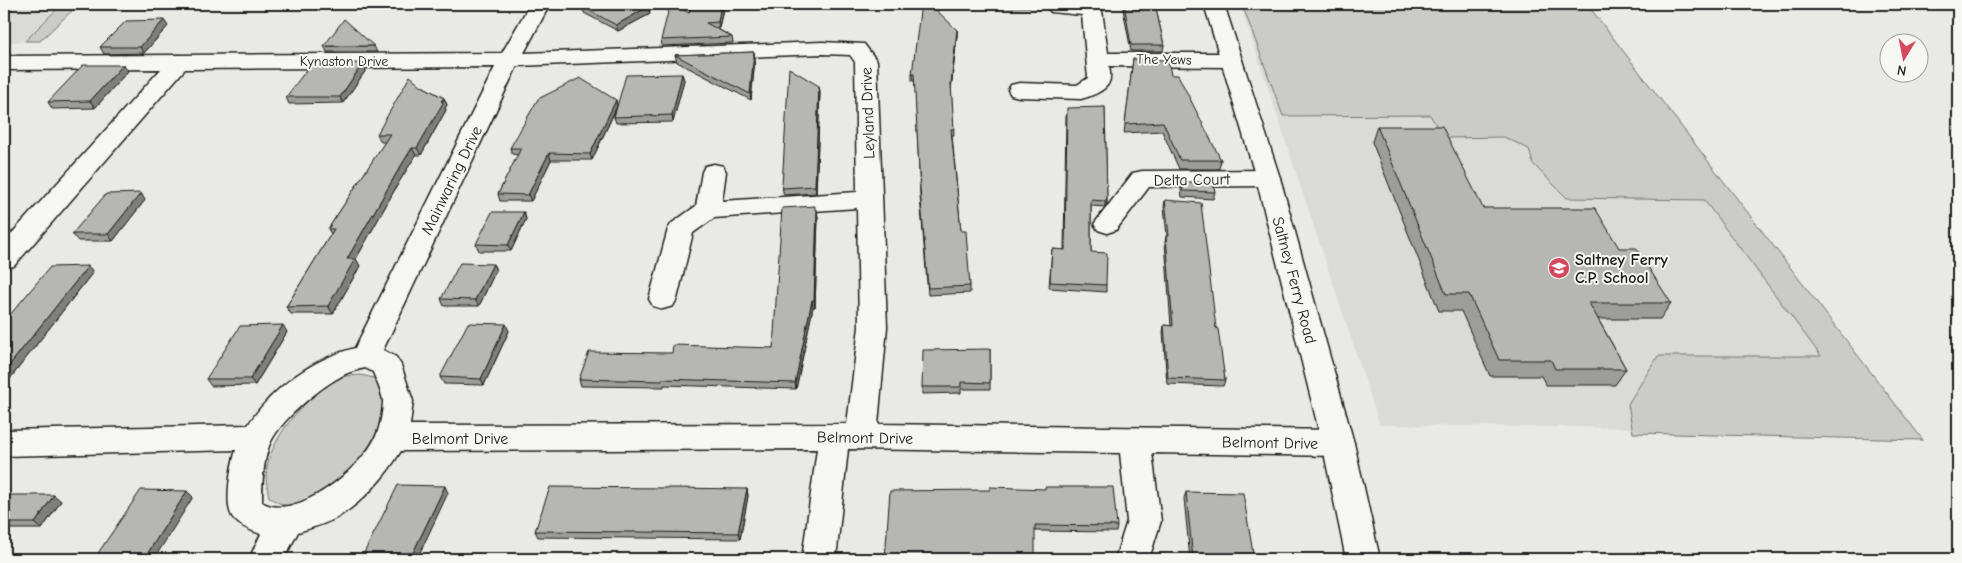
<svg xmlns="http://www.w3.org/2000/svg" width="1962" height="563" viewBox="0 0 1962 563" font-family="'Comic Neue',sans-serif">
	<rect width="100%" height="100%" fill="#e9e9e5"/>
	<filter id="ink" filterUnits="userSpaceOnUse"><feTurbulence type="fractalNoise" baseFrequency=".02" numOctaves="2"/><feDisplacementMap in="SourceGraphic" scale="10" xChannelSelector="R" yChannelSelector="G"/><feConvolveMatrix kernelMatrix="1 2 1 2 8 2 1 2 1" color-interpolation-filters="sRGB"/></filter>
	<g filter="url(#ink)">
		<path fill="#dadad6" d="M 4,4 L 79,4 L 40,41 L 4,42 Z
			M 1240,4 L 1587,4 L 1923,440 L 1643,428 L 1380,425 Z"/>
		<path fill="#cbcbc7" stroke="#747472" d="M 62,4 L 79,4 L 40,41 L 25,41 Z
			M 968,4 L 1044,4 L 1044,7 L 1015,8 Z
			M 1242,4 L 1587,4 L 1923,440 L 1633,433 L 1628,404 L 1658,356 L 1821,356 L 1704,200 L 1567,198 L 1533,164 L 1529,149 L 1504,137 L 1444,138 L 1430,115 L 1283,116 Z
			M 361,375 C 365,376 372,377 375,379 C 403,403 364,458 345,476 C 336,485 325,491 314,497 C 309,500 302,505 297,506 C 286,507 277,503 269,497 C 267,487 265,477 267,467 C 273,434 311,390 342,377 C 347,375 355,376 361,375 Z"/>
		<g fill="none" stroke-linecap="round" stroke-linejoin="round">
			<g stroke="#1c1c1c" stroke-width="3">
				<path id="minor" d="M 530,4 L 550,4 L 524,53 L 822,42 L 864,44 L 877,61 L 887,327 L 878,424 L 1338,430 L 1349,434 L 1354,443 L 1349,452 L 1338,456 L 1152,453 L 1161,521 L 1149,559 L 1115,559 L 1127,521 L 1120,453 L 848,449 L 836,559 L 802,559 L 817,449 L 401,451 C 385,477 364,501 338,517 C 326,524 311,528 298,532 L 284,559 L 249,559 L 261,534 C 252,531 241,527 234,519 C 223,508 231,465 236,450 L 4,456 L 4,430 L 248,425 C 272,388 312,359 355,348 L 495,67 L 185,69 L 14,266 L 4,268 L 4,242 L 161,69 L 4,70 L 4,56 L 502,53 ZM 822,54 L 850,55 L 855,62 L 857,192 L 722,201 L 726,172 L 723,166 L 714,164 L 705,166 L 702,172 L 696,206 L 672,223 L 668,229 L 649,299 L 653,306 L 663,309 L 673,306 L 677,299 L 693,233 L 714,218 L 857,208 L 859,327 L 847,424 L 410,425 L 413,401 L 401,365 L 396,357 L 383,350 L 517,66 ZM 365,368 L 373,372 C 376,381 382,392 383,401 C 383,410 380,428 376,436 C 364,466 295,524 262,502 C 262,483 263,464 269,446 C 278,422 318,389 340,377 C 348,372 356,370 365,368 Z
					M 1051,4 L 1101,4 L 1108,53 L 1231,53 L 1239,55 L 1242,60 L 1239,65 L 1231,67 L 1109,66 C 1110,71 1111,78 1109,82 C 1106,91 1089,97 1081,99 L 1019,97 L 1011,95 L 1008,90 L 1011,85 L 1019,83 L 1077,85 L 1088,78 L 1082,15 L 1051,12 L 1048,8 Z
					M 1268,170 L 1277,172 L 1280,178 L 1277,184 L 1268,186 L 1149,187 L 1116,230 L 1107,233 L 1098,230 L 1094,224 L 1133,173 L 1142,171 Z"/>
			</g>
			<g stroke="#1c1c1c" stroke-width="3">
				<path id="major" d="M 1204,4 L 1224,4 L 1280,178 L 1354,443 L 1380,559 L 1346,559 L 1322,443 L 1256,178 Z"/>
			</g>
			<use href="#minor" fill="#f6f6f2" fill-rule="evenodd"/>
			<use href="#major" fill="#f6f6f2" fill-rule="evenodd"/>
		</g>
		<path fill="#9d9d9a" stroke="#1c1c1c" d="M 691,4 L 724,4 L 719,28 L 716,28 L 732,37 L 733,43 L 662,46 L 661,40 L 689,13 Z
			M 1122,4 L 1155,4 L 1164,45 L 1163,51 L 1131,51 Z
			M 583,7 L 648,7 L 650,14 L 618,31 L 584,13 Z
			M 168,26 L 144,53 L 104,54 L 100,47 Z
			M 957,30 L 957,36 L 951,89 L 954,135 L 952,135 L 961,231 L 970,286 L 970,293 L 928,295 L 920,196 L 915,81 L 912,81 L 912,74 Z
			M 324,46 L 374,46 L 377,52 L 327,52 Z
			M 754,52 L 755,59 L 751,100 L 677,62 L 675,55 Z
			M 1133,59 L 1171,75 L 1221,160 L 1219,169 L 1179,169 L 1162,131 L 1124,133 Z
			M 366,70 L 343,103 L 289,104 L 286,97 Z
			M 128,71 L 95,108 L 52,109 L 48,102 Z
			M 682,74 L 684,80 L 673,122 L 616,123 L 614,117 L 616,109 L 592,160 L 551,160 L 531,201 L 500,201 L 498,194 L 518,155 L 512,154 L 510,148 L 616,100 L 617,106 Z
			M 422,86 L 444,98 L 447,105 L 445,108 L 446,110 L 421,155 L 416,155 L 399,182 L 356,259 L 360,266 L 333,314 L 291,314 L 286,307 L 331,234 L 328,229 L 385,142 L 381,142 L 377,134 Z
			M 819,86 L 820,92 L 816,193 L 784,195 L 783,192 L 782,186 Z
			M 1105,107 L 1107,204 L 1105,207 L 1091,206 L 1091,252 L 1106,285 L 1106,292 L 1049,288 L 1052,249 L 1064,250 L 1066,114 Z
			M 1377,126 L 1483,208 L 1619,248 L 1671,303 L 1660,319 L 1598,319 L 1626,369 L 1615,385 L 1546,385 L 1541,376 L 1490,376 L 1461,311 L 1439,311 L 1372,142 Z
			M 1182,182 L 1215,192 L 1213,199 L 1182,197 L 1181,189 Z
			M 145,200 L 113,241 L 78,241 L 72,234 Z
			M 1165,200 L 1216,328 L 1225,380 L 1223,386 L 1167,384 L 1163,332 L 1164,325 L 1171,326 L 1165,242 L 1166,236 L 1167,236 L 1164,207 Z
			M 816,210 L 818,217 L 815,307 L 813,307 L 796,389 L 664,385 L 664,387 L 581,386 L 579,379 L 773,348 Z
			M 524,212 L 526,219 L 511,251 L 479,251 L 476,244 Z
			M 493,264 L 496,270 L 479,306 L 444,306 L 441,299 Z
			M 88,266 L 93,272 L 9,380 L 4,380 L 4,322 Z
			M 509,331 L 484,385 L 444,384 L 440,377 Z
			M 287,332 L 255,385 L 211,386 L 206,379 Z
			M 990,349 L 990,389 L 961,389 L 961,393 L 922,394 L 922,387 Z
			M 747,489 L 748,496 L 740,539 L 538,537 L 535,531 Z
			M 990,490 L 1117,526 L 1116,532 L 1035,531 Z
			M 1186,492 L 1254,559 L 1190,559 L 1184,498 Z
			M 4,495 L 61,501 L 42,529 L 4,529 Z"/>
		<path fill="#7f7f7d" stroke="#1c1c1c" d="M 721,4 L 724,4 L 719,28 L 718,22 Z
			M 648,7 L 650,14 L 618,31 L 616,25 Z
			M 164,20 L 168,26 L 144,53 L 140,47 Z
			M 957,30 L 957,36 L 951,90 L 951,84 Z
			M 754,52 L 755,59 L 751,100 L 750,94 Z
			M 363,63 L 366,70 L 343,103 L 340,97 Z
			M 123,65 L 128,71 L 95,108 L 90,101 Z
			M 682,74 L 684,80 L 673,122 L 672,115 Z
			M 819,86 L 820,92 L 816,193 L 815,186 Z
			M 444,98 L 447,105 L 445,108 L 446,110 L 421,155 L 417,148 Z
			M 616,100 L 617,106 L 592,160 L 590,154 Z
			M 412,148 L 416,155 L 399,182 L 356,259 L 360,266 L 333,314 L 328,306 L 347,259 L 396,174 Z
			M 549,153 L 551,160 L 531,201 L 528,195 Z
			M 141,193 L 145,200 L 113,241 L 108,234 Z
			M 1107,198 L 1107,204 L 1105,207 L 1105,201 Z
			M 817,210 L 818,217 L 815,307 L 814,300 Z
			M 524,212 L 526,219 L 511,251 L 508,245 Z
			M 493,264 L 496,270 L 479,306 L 475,300 Z
			M 88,266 L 93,272 L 9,380 L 4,374 L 4,372 Z
			M 812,300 L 813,307 L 796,389 L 795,383 Z
			M 506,324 L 509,331 L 484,385 L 481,379 Z
			M 283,325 L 287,332 L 255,385 L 250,379 Z
			M 445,486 L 448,493 L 417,559 L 410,559 Z
			M 747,489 L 748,496 L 740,539 L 738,533 Z
			M 187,491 L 193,497 L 154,559 L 144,559 Z
			M 54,495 L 61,501 L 42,529 L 35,523 Z"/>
		<path fill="#b6b6b3" stroke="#1c1c1c" d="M 584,4 L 641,4 L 648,7 L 616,25 L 583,7 Z
			M 670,4 L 672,4 L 689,13 L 691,4 L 721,4 L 718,22 L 706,23 L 732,37 L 661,40 Z
			M 921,4 L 930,4 L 957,30 L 951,84 L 954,129 L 951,129 L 961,231 L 966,231 L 970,286 L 928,288 L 920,189 L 914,74 L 912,74 Z
			M 1124,4 L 1155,4 L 1164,45 L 1131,45 Z
			M 344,19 L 374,46 L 324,46 Z
			M 164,20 L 140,47 L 100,47 L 126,21 Z
			M 754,52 L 750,94 L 675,55 Z
			M 1133,59 L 1168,60 L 1171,75 L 1178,75 L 1221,160 L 1180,160 L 1163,122 L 1125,124 Z
			M 363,63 L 340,97 L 286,97 L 311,64 Z
			M 83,65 L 123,65 L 90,101 L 48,102 Z
			M 789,68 L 819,86 L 815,186 L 783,188 L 782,186 Z
			M 682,74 L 672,115 L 614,117 L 626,75 Z
			M 410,76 L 422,86 L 444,98 L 441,101 L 443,103 L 417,148 L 412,148 L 396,174 L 347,259 L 355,259 L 328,306 L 286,307 L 334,229 L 328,229 L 390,134 L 377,134 Z
			M 580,78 L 616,100 L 590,154 L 549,153 L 528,195 L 498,194 L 521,148 L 510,148 L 538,99 Z
			M 1105,107 L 1107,198 L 1105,201 L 1091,200 L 1091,252 L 1107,253 L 1106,285 L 1050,282 L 1052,249 L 1065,250 L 1067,108 Z
			M 1377,126 L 1442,126 L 1483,208 L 1595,208 L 1619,248 L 1636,248 L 1671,303 L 1589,303 L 1626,369 L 1555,369 L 1551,360 L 1499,360 L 1469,294 L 1446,294 Z
			M 1182,182 L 1213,182 L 1215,192 L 1183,191 Z
			M 141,193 L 108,234 L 72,234 L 106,194 Z
			M 1165,200 L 1201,203 L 1216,328 L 1218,329 L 1225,380 L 1168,378 L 1164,325 L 1173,326 L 1166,236 L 1169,236 Z
			M 815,206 L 815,210 L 817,210 L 814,300 L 812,300 L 795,383 L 662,379 L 662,381 L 579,379 L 589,352 L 672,353 L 673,345 L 773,348 L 782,208 Z
			M 492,212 L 524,212 L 508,245 L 476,244 Z
			M 460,263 L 493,264 L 475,300 L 441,299 Z
			M 88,266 L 4,372 L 4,322 L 50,267 Z
			M 468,323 L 506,324 L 481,379 L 440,377 Z
			M 283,325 L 250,379 L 206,379 L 240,326 Z
			M 990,349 L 990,383 L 961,382 L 961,387 L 922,387 L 923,350 Z
			M 398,485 L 445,486 L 410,559 L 361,559 Z
			M 550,487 L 672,488 L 747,489 L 738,533 L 535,531 Z
			M 990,487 L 1045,489 L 1045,487 L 1113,487 L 1117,526 L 1035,525 L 1035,559 L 885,559 L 890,491 L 990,490 Z
			M 141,490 L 187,491 L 144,559 L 94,559 Z
			M 1186,492 L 1243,493 L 1254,559 L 1193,559 Z
			M 4,495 L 54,495 L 35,523 L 4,523 Z"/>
	</g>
	<defs>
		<g id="school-disc" transform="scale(1.125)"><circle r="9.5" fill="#d1495b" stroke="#f6f6f2"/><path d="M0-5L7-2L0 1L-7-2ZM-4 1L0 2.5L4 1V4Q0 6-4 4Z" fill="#fff"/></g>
	</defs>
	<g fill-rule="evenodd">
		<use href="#school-disc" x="1559" y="268"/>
	</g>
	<g text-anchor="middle" stroke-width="4" stroke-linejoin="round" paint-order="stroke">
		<g font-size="14" fill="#1c1c1c" stroke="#f6f6f2">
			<text transform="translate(1164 59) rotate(1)" y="5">The Yews</text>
			<text x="344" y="66">Kynaston Drive</text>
		</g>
		<g font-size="16" fill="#1c1c1c" stroke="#f6f6f2">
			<text transform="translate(867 113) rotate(-92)" y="6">Leyland Drive</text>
			<text transform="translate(1192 179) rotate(-1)" y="6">Delta Court</text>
			<text transform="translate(451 180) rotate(-64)" y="6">Mainwaring Drive</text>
			<text transform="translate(1295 280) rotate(75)" y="6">Saltney Ferry Road</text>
			<text transform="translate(865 437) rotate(1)" y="6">Belmont Drive</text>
			<text x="460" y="444">Belmont Drive</text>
			<text transform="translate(1270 442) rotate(1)" y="6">Belmont Drive</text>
		</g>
		<g font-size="16" font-weight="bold" fill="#1c1c1c" stroke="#f6f6f2" text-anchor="start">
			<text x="1575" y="265">Saltney Ferry<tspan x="1575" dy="18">C.P. School</tspan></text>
		</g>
	</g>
	<rect width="1962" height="563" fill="none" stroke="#f6f6f2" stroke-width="20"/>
	<rect x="10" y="10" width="1942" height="543" fill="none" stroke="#1c1c1c" stroke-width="2" filter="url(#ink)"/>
	<g transform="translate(1904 58) rotate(190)"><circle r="24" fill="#f6f6f2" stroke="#9f9f9c"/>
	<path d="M0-4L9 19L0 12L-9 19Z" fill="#d1495b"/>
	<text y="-8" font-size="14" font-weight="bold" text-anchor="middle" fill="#1c1c1c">N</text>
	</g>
</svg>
